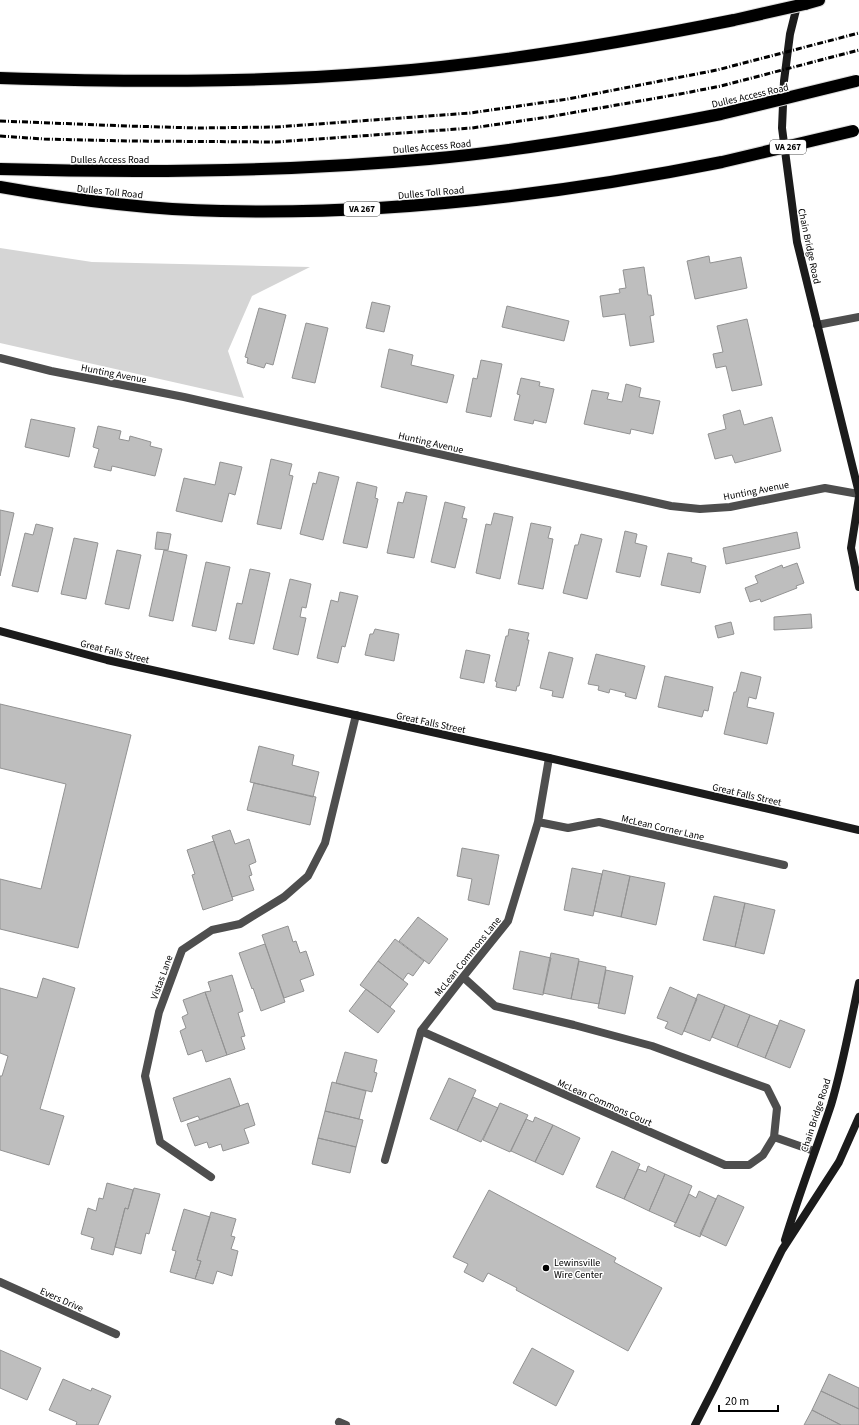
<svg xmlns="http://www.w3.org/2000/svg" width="859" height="1425" viewBox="0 0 859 1425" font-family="'Source Sans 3',sans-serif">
	<rect width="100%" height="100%" fill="#fff"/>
	<path fill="#d5d5d5" d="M 0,248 L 92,262 L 310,267 L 252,296 L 228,351 L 244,398 L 0,343 Z"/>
	<path fill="#bebebe" stroke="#929292" d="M 709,256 L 710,263 L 741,257 L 747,288 L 695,299 L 687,261 Z
		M 644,267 L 648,295 L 651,295 L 654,315 L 650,316 L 654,342 L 630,346 L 625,314 L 603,317 L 600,296 L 620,293 L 619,289 L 626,288 L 623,270 Z
		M 372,302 L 390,306 L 384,332 L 366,328 Z
		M 507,306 L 569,321 L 564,341 L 502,327 Z
		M 259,308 L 286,315 L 273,365 L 266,363 L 264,368 L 247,363 L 248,358 L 245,357 Z
		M 747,319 L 762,385 L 732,391 L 726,366 L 716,368 L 713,354 L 723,352 L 717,326 Z
		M 306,323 L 328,328 L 315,383 L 292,378 Z
		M 389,349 L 413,355 L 411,365 L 454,375 L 447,403 L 381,387 Z
		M 481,360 L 502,364 L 491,417 L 466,412 L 473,378 L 477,379 Z
		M 521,378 L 540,382 L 539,386 L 554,389 L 546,423 L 534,420 L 533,424 L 514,420 L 520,395 L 517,394 Z
		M 626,384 L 641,388 L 639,397 L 660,401 L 653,434 L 631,429 L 630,434 L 584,424 L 592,390 L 609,393 L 607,399 L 622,402 Z
		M 740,410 L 744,425 L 772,417 L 781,451 L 735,463 L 732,455 L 715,459 L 708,434 L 726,429 L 723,415 Z
		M 31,419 L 75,428 L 69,457 L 25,447 Z
		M 98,426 L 121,431 L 119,439 L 129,441 L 130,436 L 151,442 L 150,446 L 162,449 L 155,476 L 112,466 L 111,471 L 94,467 L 99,449 L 93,447 Z
		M 271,459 L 292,464 L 289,475 L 293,476 L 281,529 L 257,524 Z
		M 220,462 L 242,467 L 235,495 L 229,493 L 222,522 L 176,511 L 184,478 L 215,485 Z
		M 319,472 L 339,477 L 323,540 L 300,534 L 313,483 L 316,484 Z
		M 357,482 L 377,487 L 375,498 L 378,499 L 367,548 L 343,543 Z
		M 406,492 L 427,496 L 414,558 L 387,553 L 398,502 L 403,503 Z
		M 445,502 L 465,507 L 462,518 L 467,519 L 455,568 L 431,562 Z
		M 0,510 L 14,513 L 0,576 Z
		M 494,513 L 513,517 L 500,579 L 476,573 L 486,524 L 491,525 Z
		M 531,523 L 551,527 L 548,538 L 553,539 L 543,589 L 518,584 Z
		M 36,524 L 53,528 L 38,592 L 12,586 L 25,533 L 33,535 Z
		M 625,531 L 637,534 L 635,543 L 647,546 L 640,577 L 616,572 Z
		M 157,532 L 171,534 L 168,550 L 155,549 Z
		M 797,532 L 800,548 L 726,564 L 723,548 Z
		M 581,534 L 602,539 L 587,599 L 563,593 L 575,545 L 578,545 Z
		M 74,538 L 98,543 L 86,599 L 61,594 Z
		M 117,550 L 141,555 L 129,609 L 105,604 Z
		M 164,550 L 187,555 L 173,621 L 149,616 Z
		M 668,553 L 692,558 L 691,562 L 706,566 L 700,593 L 661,585 Z
		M 206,562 L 230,567 L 216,631 L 192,626 Z
		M 797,563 L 804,583 L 796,586 L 797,588 L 761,602 L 760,599 L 750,602 L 745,588 L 758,583 L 755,576 L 782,565 L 783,568 Z
		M 250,569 L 270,573 L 254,644 L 229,639 L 237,603 L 242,604 Z
		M 290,579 L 311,584 L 306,608 L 302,607 L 300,617 L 306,618 L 298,655 L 273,649 Z
		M 340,592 L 358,596 L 345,647 L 342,646 L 338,663 L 317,658 L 331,600 L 338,602 Z
		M 811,614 L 812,628 L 774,630 L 774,617 Z
		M 731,622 L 734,634 L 718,638 L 715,626 Z
		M 375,629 L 399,634 L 394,661 L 365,655 L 370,634 L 373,634 Z
		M 509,629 L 529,633 L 527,640 L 529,640 L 519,686 L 517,686 L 516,691 L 496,687 L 497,682 L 495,681 L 506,636 L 508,636 Z
		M 466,650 L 490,655 L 484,683 L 460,678 Z
		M 549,652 L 573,658 L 563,698 L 552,696 L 553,691 L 540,688 Z
		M 596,654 L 645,666 L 636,699 L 625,696 L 626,693 L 610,689 L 609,693 L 598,690 L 599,686 L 588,684 Z
		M 741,672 L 761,677 L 756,699 L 749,697 L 747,707 L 774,713 L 767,744 L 724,734 L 734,692 L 736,692 Z
		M 665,676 L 713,687 L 708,711 L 704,710 L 702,717 L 658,707 Z
		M 0,704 L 131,735 L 78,948 L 0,929 L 0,879 L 41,889 L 66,784 L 0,768 Z
		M 259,746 L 294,755 L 292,765 L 319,772 L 313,797 L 250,782 Z
		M 254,783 L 316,797 L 310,825 L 247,810 Z
		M 230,830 L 235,844 L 249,839 L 256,862 L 249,865 L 252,875 L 249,876 L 254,890 L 232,897 L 212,836 Z
		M 214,841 L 233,900 L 203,910 L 192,875 L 195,874 L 187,850 Z
		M 462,848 L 499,855 L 489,905 L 468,900 L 472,879 L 457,876 Z
		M 572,868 L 602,874 L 593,916 L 564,910 Z
		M 603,870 L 630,876 L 621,917 L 594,911 Z
		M 630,876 L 665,883 L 656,925 L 621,917 Z
		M 714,896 L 745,903 L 735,947 L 703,940 Z
		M 745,903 L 775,910 L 764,954 L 735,947 Z
		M 418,917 L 448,939 L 429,964 L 399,941 Z
		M 288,926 L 293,942 L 296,941 L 300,953 L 306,951 L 314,975 L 300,980 L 304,991 L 284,998 L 262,935 Z
		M 395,939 L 424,961 L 413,976 L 408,973 L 403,980 L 378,961 Z
		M 265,944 L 285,1002 L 261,1011 L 253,988 L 252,989 L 239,953 Z
		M 520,951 L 551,958 L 543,995 L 513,989 Z
		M 551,953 L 579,959 L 571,999 L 543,993 Z
		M 378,961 L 408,984 L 390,1007 L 360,985 Z
		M 579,961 L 606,967 L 599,1004 L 571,999 Z
		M 606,970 L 633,976 L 625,1014 L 598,1008 Z
		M 232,975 L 243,1011 L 238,1013 L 245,1036 L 241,1037 L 245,1049 L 227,1055 L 205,992 L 211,991 L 208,982 Z
		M 43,978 L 75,988 L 40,1109 L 64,1116 L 49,1165 L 0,1150 L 0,1076 L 2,1076 L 8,1056 L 0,1053 L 0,988 L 37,998 Z
		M 670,987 L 697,999 L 682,1035 L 665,1028 L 668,1022 L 657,1018 Z
		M 366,989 L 395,1011 L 378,1033 L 349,1011 Z
		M 205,992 L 227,1055 L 206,1062 L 202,1050 L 188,1055 L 180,1031 L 186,1028 L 182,1017 L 188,1014 L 183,1000 Z
		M 698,994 L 725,1005 L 710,1041 L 684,1031 Z
		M 725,1005 L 750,1015 L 737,1047 L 712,1037 Z
		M 750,1015 L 778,1026 L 765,1058 L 737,1047 Z
		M 780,1020 L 805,1030 L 790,1068 L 765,1058 Z
		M 345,1052 L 377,1060 L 374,1072 L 377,1073 L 372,1092 L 336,1083 Z
		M 230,1078 L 240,1106 L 200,1120 L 198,1116 L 181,1122 L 173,1098 Z
		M 449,1078 L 476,1090 L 457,1131 L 430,1119 Z
		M 332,1082 L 366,1091 L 359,1119 L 325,1111 Z
		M 473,1097 L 498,1108 L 481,1142 L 457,1131 Z
		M 248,1103 L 255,1125 L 244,1129 L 249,1143 L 223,1151 L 221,1144 L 209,1148 L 207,1142 L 195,1146 L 187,1124 Z
		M 500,1103 L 528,1115 L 510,1152 L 483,1140 Z
		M 325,1111 L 363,1120 L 356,1147 L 318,1138 Z
		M 535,1117 L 553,1125 L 535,1162 L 511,1151 L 526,1119 L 533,1122 Z
		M 553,1125 L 580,1138 L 563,1175 L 535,1162 Z
		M 318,1138 L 356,1147 L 350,1173 L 312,1164 Z
		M 612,1151 L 640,1164 L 624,1199 L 596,1187 Z
		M 648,1166 L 665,1174 L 649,1211 L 624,1199 L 638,1169 L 646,1172 Z
		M 665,1174 L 692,1186 L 676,1223 L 649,1211 Z
		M 107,1183 L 133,1190 L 128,1209 L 125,1208 L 113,1255 L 91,1249 L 94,1238 L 81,1234 L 88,1208 L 96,1211 L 99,1198 L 103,1199 Z
		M 134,1188 L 160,1194 L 149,1234 L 146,1233 L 141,1254 L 115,1247 L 125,1208 L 128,1209 Z
		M 489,1190 L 616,1258 L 614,1262 L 662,1288 L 628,1351 L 516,1290 L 517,1288 L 488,1273 L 483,1282 L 464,1272 L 468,1264 L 453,1257 Z
		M 699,1191 L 716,1199 L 700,1237 L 674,1226 L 689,1194 L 696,1198 Z
		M 718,1195 L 744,1207 L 726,1246 L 700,1234 Z
		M 184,1209 L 210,1217 L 197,1260 L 201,1261 L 195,1279 L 170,1272 L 176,1251 L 172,1250 Z
		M 211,1212 L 236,1219 L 231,1236 L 235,1237 L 231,1249 L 238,1251 L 232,1276 L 217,1271 L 213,1284 L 195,1279 L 201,1261 L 197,1260 Z
		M 532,1348 L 574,1371 L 556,1406 L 513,1383 Z
		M 0,1350 L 41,1368 L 27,1400 L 0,1388 Z
		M 829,1374 L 859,1388 L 859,1409 L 821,1391 Z
		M 63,1379 L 91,1391 L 92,1388 L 111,1396 L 98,1425 L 76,1425 L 77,1422 L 49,1410 Z
		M 821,1391 L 859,1409 L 859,1425 L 841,1425 L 812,1410 Z
		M 812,1410 L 841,1425 L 804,1425 Z"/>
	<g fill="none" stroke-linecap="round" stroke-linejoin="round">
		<g stroke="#dbdbdb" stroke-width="14">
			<path id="highway" d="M 805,4 L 819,0
				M 0,78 C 125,82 250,83 375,73 C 495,64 615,44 734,20
				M 0,169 C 143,173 286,172 429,159 C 527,150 624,133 721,114
				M 0,187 C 73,200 147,210 221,211 C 390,215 557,195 722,162"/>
		</g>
		<path stroke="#4e4e4e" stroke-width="8" d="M 817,325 L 859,317
			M 0,358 L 51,371 L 184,397 L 671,506 L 700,509 L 730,507 L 825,488 L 859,494
			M 538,822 L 568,828 L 599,822 L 784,865
			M 421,1031 L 725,1165 L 749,1165 L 763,1155 L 774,1137 L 777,1108 L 767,1088 L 652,1046 L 574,1025 L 495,1006 L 463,977
			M 774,1137 L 814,1151
			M 385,1160 L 421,1031 L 463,977 L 508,921 L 538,822 L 549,758
			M 211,1177 L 160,1142 L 145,1076 L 159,1012 L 182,950 L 212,930 L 240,924 L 284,897 L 308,876 L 325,843 L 356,715
			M 0,1282 L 116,1334
			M 339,1422 L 346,1425"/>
		<path stroke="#1b1b1b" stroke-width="8" d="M 798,2 L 790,34 L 784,81 L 782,128 L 797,242 L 859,493
			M 859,497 L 851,548 L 859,587
			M 0,631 L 107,660 L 549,758 L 859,830
			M 785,1240 C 799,1194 816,1150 831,1105 C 843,1065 850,1024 859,983
			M 695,1425 L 714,1388 L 782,1250 L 839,1162 L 859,1117"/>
		<use href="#highway" stroke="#000" stroke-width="12"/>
		<path stroke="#000" stroke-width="3" stroke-dasharray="6 2 1 2" stroke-linecap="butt" d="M 0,121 L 127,126 L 198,128 L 276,127 L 470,113 L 568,99 L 717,70 L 859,33
			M 0,136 L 44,139 L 127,141 L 276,142 L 472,128 L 548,117 L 680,94 L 721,86 L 859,50"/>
		<g stroke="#dbdbdb" stroke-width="14" stroke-linecap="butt">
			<path id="highway-bridge" d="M 734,20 L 805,4
				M 721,114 L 856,81
				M 722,162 L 853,131"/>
		</g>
		<use href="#highway-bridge" stroke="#000" stroke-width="12"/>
	</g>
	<circle fill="#000" stroke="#fff" stroke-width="1.5" cx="546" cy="1268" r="4"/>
	<g text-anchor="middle" stroke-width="3" stroke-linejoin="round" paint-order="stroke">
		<g fill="#fff" stroke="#4c4c4c" stroke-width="1">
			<rect x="770" y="140" width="36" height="14" rx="3"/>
			<rect x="344" y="202" width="36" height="14" rx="3"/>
		</g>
		<g font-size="9" font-weight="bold" fill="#000">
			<text x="788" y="150">VA 267</text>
			<text x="362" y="212">VA 267</text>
		</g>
		<g font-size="10" fill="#000" stroke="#fff">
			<text transform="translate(750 95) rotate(-13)" y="4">Dulles Access Road</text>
			<text transform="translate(432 146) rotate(-5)" y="4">Dulles Access Road</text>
			<text x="110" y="163">Dulles Access Road</text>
			<text transform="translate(110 191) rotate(6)" y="4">Dulles Toll Road</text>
			<text transform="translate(431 192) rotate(-5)" y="4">Dulles Toll Road</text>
			<text transform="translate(810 246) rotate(78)" y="4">Chain Bridge Road</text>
			<text transform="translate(114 373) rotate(11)" y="4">Hunting Avenue</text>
			<text transform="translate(431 442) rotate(13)" y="4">Hunting Avenue</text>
			<text transform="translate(756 490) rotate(-11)" y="4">Hunting Avenue</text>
			<text transform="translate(115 651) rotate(14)" y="4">Great Falls Street</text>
			<text transform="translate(431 722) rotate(12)" y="4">Great Falls Street</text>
			<text transform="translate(747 794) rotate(13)" y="4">Great Falls Street</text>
			<text transform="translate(663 827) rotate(13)" y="4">McLean Corner Lane</text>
			<text transform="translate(467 956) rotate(-51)" y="4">McLean Commons Lane</text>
			<text transform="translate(161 977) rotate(-70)" y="4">Vistas Lane</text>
			<text transform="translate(605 1102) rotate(24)" y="4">McLean Commons Court</text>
			<text transform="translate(815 1115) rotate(-72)" y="4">Chain Bridge Road</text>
			<text transform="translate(62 1299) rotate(24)" y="4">Evers Drive</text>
		</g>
		<g font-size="10" fill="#000" stroke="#fff" text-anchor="start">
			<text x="554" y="1266">Lewinsville<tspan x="554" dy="12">Wire Center</tspan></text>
		</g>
	</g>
	<path d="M719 1405v6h59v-6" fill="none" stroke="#000000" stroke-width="2"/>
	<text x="725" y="1405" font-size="12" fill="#000000" stroke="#ffffff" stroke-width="3" paint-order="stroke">20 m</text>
</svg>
